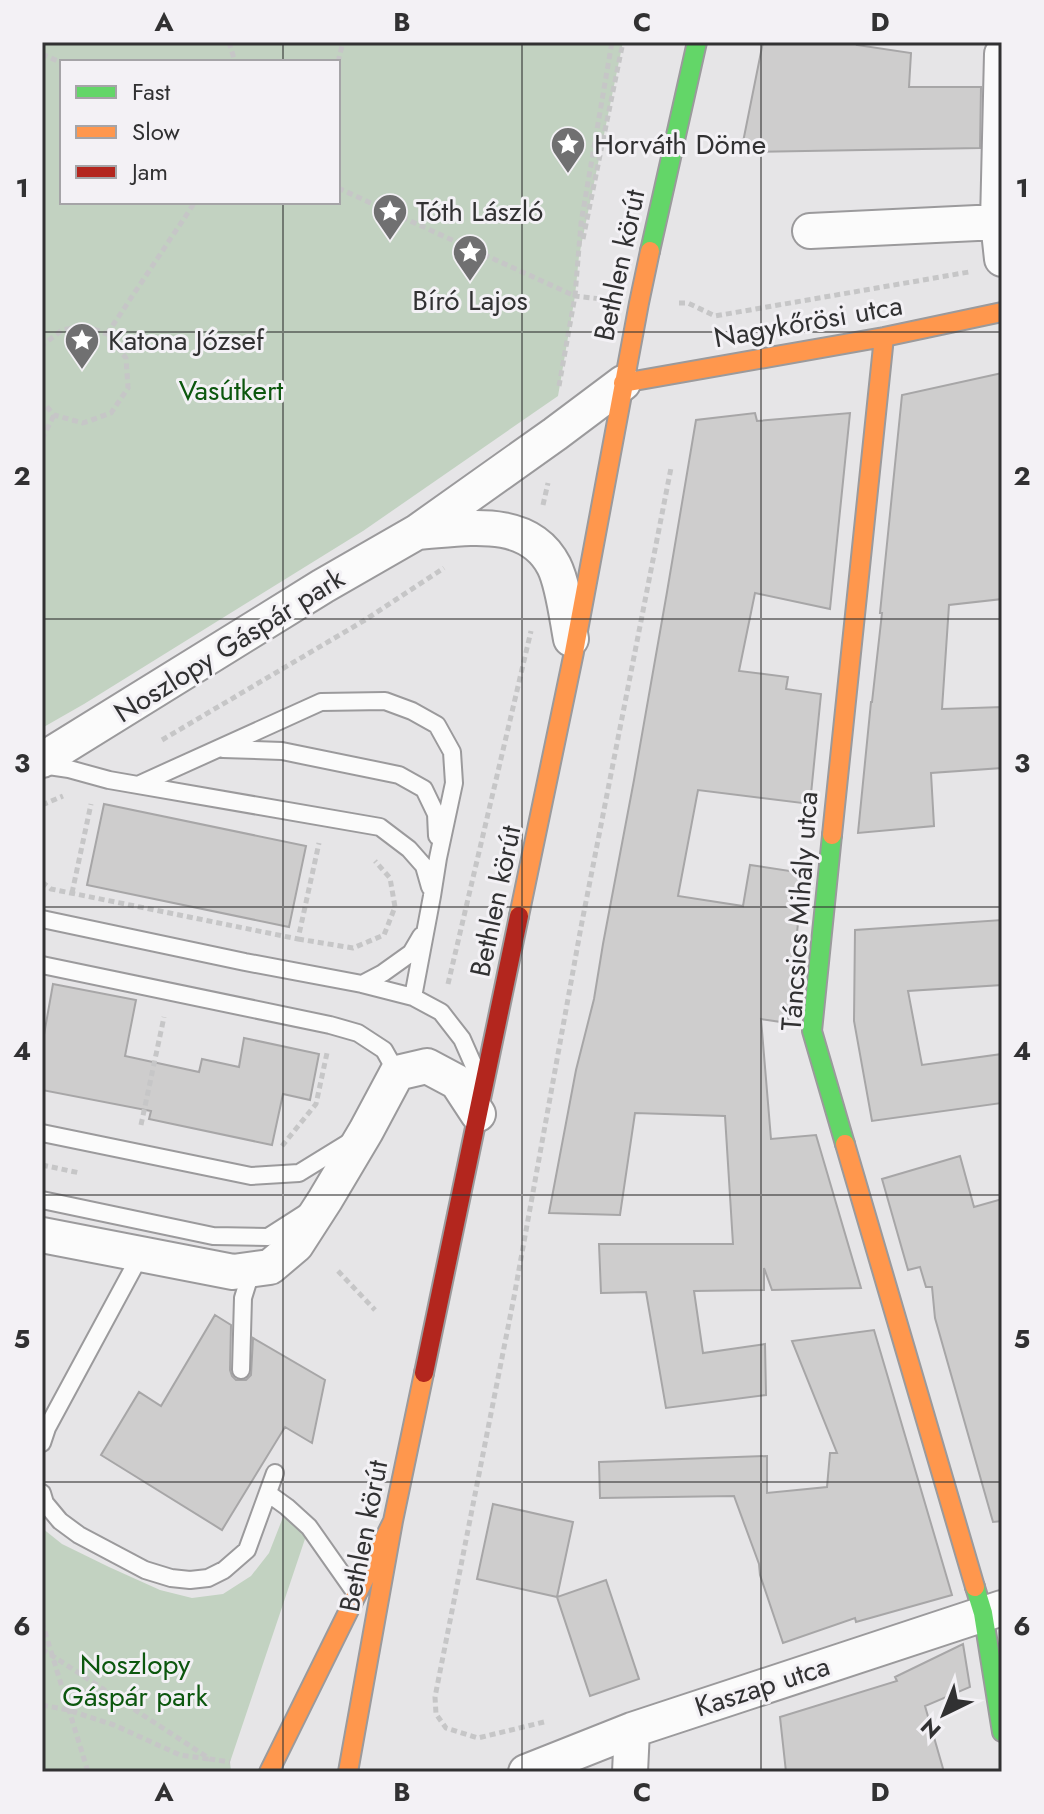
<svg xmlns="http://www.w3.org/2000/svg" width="1044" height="1814" viewBox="0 0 1044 1814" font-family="Jost,sans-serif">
	<rect width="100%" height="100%" fill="#e6e5e7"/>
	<path fill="#c2d2c1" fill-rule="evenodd" d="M 42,42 L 623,42 L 579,256 L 575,296 L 558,396 L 363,531 L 84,704 L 42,728 ZM 62,62 L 338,62 L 338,202 L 62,202 Z
		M 287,1507 L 309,1527 L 230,1762 L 231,1772 L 42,1772 L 42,1528 L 62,1544 L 109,1567 L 160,1590 L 192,1598 L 223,1594 L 251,1576 L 269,1553 Z"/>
	<path fill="#cecdcd" stroke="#a7a6a7" stroke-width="2" d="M 763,42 L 858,42 L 857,45 L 911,53 L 909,87 L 981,87 L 980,148 L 741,152 Z
		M 1002,373 L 1002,599 L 949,605 L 942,709 L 1002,707 L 1002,768 L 931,773 L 934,826 L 858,833 L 871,702 L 872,702 L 882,613 L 880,613 L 902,395 Z
		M 755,413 L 757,421 L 850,413 L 830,609 L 755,593 L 739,671 L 788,677 L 786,689 L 821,694 L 810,804 L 698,790 L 678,896 L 743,906 L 750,865 L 803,873 L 788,1023 L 761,1019 L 771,1139 L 816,1135 L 861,1288 L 772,1290 L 764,1268 L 764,1290 L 694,1291 L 703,1353 L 765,1344 L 766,1395 L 666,1408 L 646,1292 L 601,1293 L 599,1244 L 733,1244 L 725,1116 L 635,1113 L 620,1215 L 549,1213 L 576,1070 L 594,999 L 603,944 L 634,780 L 667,592 L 696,420 Z
		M 104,804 L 306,846 L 289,927 L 87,885 Z
		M 1002,920 L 1002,985 L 908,991 L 922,1065 L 1002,1054 L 1002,1103 L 872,1121 L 854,1021 L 855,930 Z
		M 53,984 L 136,1000 L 125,1056 L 199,1072 L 202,1059 L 239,1067 L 244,1038 L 319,1054 L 310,1100 L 283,1094 L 272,1145 L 149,1119 L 151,1111 L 42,1090 L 42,1046 Z
		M 960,1156 L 974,1207 L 1002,1199 L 1002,1521 L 993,1522 L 935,1318 L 932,1287 L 926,1287 L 920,1267 L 908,1270 L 882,1179 Z
		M 215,1315 L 231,1325 L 230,1370 L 232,1376 L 236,1380 L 246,1380 L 251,1375 L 253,1338 L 325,1380 L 312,1443 L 285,1427 L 222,1530 L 101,1455 L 139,1392 L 161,1406 Z
		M 874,1330 L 952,1595 L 856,1622 L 855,1618 L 783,1643 L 760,1575 L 759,1564 L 734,1496 L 600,1498 L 599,1462 L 767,1456 L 767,1493 L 827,1487 L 830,1453 L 837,1453 L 792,1341 Z
		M 493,1504 L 573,1522 L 557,1597 L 477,1579 Z
		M 606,1580 L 639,1679 L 590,1696 L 557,1597 Z
		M 963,1644 L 970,1687 L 925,1706 L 944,1772 L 786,1772 L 780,1717 L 897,1681 L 895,1677 Z"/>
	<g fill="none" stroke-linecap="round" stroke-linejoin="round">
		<g stroke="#9b9a9c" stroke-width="20">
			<path id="lane" d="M 223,749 L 282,751 L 399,775 L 424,789 L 436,814 L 437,836
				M 42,765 L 69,769 L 109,780 L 380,827 L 409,849 L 424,866 L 430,887
				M 140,784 L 321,702 L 385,701 L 412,711 L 437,725 L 452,752 L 454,783 L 438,858 L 432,896 L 413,997
				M 42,919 L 245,962 L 362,984 L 413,997 L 441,1012 L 462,1039 L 477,1073
				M 42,965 L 330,1025 L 358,1033 L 384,1050 L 397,1073
				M 362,984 L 383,973 L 411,953 L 421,936
				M 42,1133 L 251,1176 L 299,1173 L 351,1141
				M 42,1200 L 213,1236 L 268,1237 L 307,1212
				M 241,1370 L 243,1298 L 252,1269
				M 42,1443 L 47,1428 L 141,1254
				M 42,1493 L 45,1503 L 60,1521 L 79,1535 L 145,1570 L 171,1578 L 190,1580 L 208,1578 L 224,1570 L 247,1550 L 275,1473
				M 269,1494 L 287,1507 L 309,1527 L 354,1591"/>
		</g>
		<g stroke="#9b9a9c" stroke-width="38">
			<path id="street" d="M 1002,54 L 998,222 L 1002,259
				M 810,231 L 998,222
				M 417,532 C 464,529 528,515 554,566 C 563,584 567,618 571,639
				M 42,760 L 323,586 L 417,532 L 555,434 L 623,383
				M 42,1235 L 233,1272 L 270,1267 L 296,1245 L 325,1200 L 366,1131 L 397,1073 L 427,1066 L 457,1082 L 478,1114
				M 526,1772 L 632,1730 L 1002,1608
				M 630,1772 L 632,1730"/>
		</g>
		<g stroke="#9b9a9c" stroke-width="22">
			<path id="fast" d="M 650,251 L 697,42
				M 832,835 L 812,1031 L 845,1144
				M 975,1587 L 983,1613 L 1002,1732"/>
		</g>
		<g stroke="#9b9a9c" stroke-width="22">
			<path id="slow" d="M 623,383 L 884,337 L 1002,312
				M 832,835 L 884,337
				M 519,916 L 574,652 L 639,303 L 650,251
				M 845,1144 L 975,1587
				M 269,1772 L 393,1521
				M 348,1772 L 393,1521 L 424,1373"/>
		</g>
		<g stroke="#9b9a9c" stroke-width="22">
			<path id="jam" d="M 424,1373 L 519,916"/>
		</g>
		<path stroke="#c6c6c7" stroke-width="5" stroke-dasharray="6 4" stroke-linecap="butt" d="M 229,42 L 235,62
			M 42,54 L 62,63
			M 338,62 L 343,42
			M 338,188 L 575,296 L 581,223 L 612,42
			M 583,239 L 623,42
			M 679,303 L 688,303 L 715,316 L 969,272
			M 107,334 L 195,202
			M 42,348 L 44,344 L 62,330 L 86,326 L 107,334 L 126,358 L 128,388 L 111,413 L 83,423 L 54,415 L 42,401
			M 559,386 L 575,296 L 601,299
			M 42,439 L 54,415
			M 543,505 L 548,483
			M 162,740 L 365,620 L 444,568
			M 42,805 L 63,796
			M 42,882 L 51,889 L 298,939 L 319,843
			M 72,893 L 91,804
			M 298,939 L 353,948 L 384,935 L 395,907 L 390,878 L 375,861
			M 448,984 L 531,631
			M 141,1125 L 164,1017
			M 282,1146 L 316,1104 L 327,1053
			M 42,1165 L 80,1173
			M 338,1271 L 375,1310
			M 42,1622 L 88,1772
			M 42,1649 L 210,1759 L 230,1762
			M 42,1705 L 68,1710 L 114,1725 L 180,1755 L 209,1759
			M 544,1722 L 478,1738 L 446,1728 L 436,1714 L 435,1697 L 514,1297 L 581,927 L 671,468"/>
		<use href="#lane" stroke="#fbfbfb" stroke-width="16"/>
		<use href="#street" stroke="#fbfbfb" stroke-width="34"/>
		<use href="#fast" stroke="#63d668" stroke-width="18"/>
		<use href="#slow" stroke="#ff974d" stroke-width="18"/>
		<use href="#jam" stroke="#b3261e" stroke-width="18"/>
	</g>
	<path fill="none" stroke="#313132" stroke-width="2" stroke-opacity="0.55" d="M 283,42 L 283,62M 522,42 L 522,1772M 761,42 L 761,1772M 283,202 L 283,1772M 42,332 L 1002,332M 42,619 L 1002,619M 42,907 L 1002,907M 42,1195 L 1002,1195M 42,1482 L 1002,1482"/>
	<defs>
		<g id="sight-pin" transform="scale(1.8)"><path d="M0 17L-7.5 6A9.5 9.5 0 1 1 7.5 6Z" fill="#707071" stroke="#f3f1f5"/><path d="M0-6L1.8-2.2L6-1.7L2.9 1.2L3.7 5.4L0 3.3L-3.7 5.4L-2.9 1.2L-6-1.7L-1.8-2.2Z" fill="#fff"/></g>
	</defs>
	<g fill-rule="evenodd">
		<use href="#sight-pin" x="568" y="144"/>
		<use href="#sight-pin" x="390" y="211"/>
		<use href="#sight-pin" x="470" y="252"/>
		<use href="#sight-pin" x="82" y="340"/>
	</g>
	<g text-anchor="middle" stroke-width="6" stroke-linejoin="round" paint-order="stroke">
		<g font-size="28" fill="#313132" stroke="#f3f1f5" text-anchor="start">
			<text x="594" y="154">Horváth Döme</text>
			<text x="416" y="221">Tóth László</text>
			<text x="470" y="310" text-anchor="middle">Bíró Lajos</text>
			<text x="108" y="350">Katona József</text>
		</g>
		<g font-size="28" fill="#313132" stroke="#f3f1f5">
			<text transform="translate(619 265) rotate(-78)" y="10">Bethlen körút</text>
			<text transform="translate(808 321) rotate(-10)" y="10">Nagykőrösi utca</text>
			<text transform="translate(229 645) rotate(-32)" y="10">Noszlopy Gáspár park</text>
			<text transform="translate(495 901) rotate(-78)" y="10">Bethlen körút</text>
			<text transform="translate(799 911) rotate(-86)" y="10">Táncsics Mihály utca</text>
			<text transform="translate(363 1536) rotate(-79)" y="10">Bethlen körút</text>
			<text transform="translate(762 1686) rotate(-18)" y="10">Kaszap utca</text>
		</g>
		<g font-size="28" fill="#0c570e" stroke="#f3f1f5">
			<text x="231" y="400">Vasútkert</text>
			<text x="135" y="1674">Noszlopy<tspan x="135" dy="32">Gáspár park</tspan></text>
		</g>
	</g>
	<rect width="1044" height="1814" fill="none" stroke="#f3f1f5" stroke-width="88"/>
	<rect x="60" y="60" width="280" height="144" fill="#f3f1f5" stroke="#a5a4a7" stroke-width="2"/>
	<rect x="76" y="86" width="40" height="12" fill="#63d668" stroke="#a5a4a7" stroke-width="2"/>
	<text x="132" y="100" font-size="24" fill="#313132">Fast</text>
	<rect x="76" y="126" width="40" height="12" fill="#ff974d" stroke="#a5a4a7" stroke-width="2"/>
	<text x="132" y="140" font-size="24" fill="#313132">Slow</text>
	<rect x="76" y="166" width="40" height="12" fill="#b3261e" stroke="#a5a4a7" stroke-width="2"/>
	<text x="132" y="180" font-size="24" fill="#313132">Jam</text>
	<g transform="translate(944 1714) rotate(223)" stroke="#f3f1f5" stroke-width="6" paint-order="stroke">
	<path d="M0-6L14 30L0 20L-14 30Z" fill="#313132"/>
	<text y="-12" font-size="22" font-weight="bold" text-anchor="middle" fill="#313132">N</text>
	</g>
	<rect x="44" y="44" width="956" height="1726" fill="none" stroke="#313132" stroke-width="3"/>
	<g font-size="26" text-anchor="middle" font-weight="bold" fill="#313132">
		<text x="164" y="31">A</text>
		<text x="402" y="31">B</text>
		<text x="642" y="31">C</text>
		<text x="880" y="31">D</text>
		<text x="22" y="197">1</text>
		<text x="1022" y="197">1</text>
		<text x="22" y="485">2</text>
		<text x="1022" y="485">2</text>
		<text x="22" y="772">3</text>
		<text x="1022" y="772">3</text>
		<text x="22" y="1060">4</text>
		<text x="1022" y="1060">4</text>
		<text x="22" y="1348">5</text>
		<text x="1022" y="1348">5</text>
		<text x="22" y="1635">6</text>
		<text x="1022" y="1635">6</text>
		<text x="164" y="1801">A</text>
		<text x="402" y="1801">B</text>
		<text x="642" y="1801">C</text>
		<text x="880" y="1801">D</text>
	</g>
</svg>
